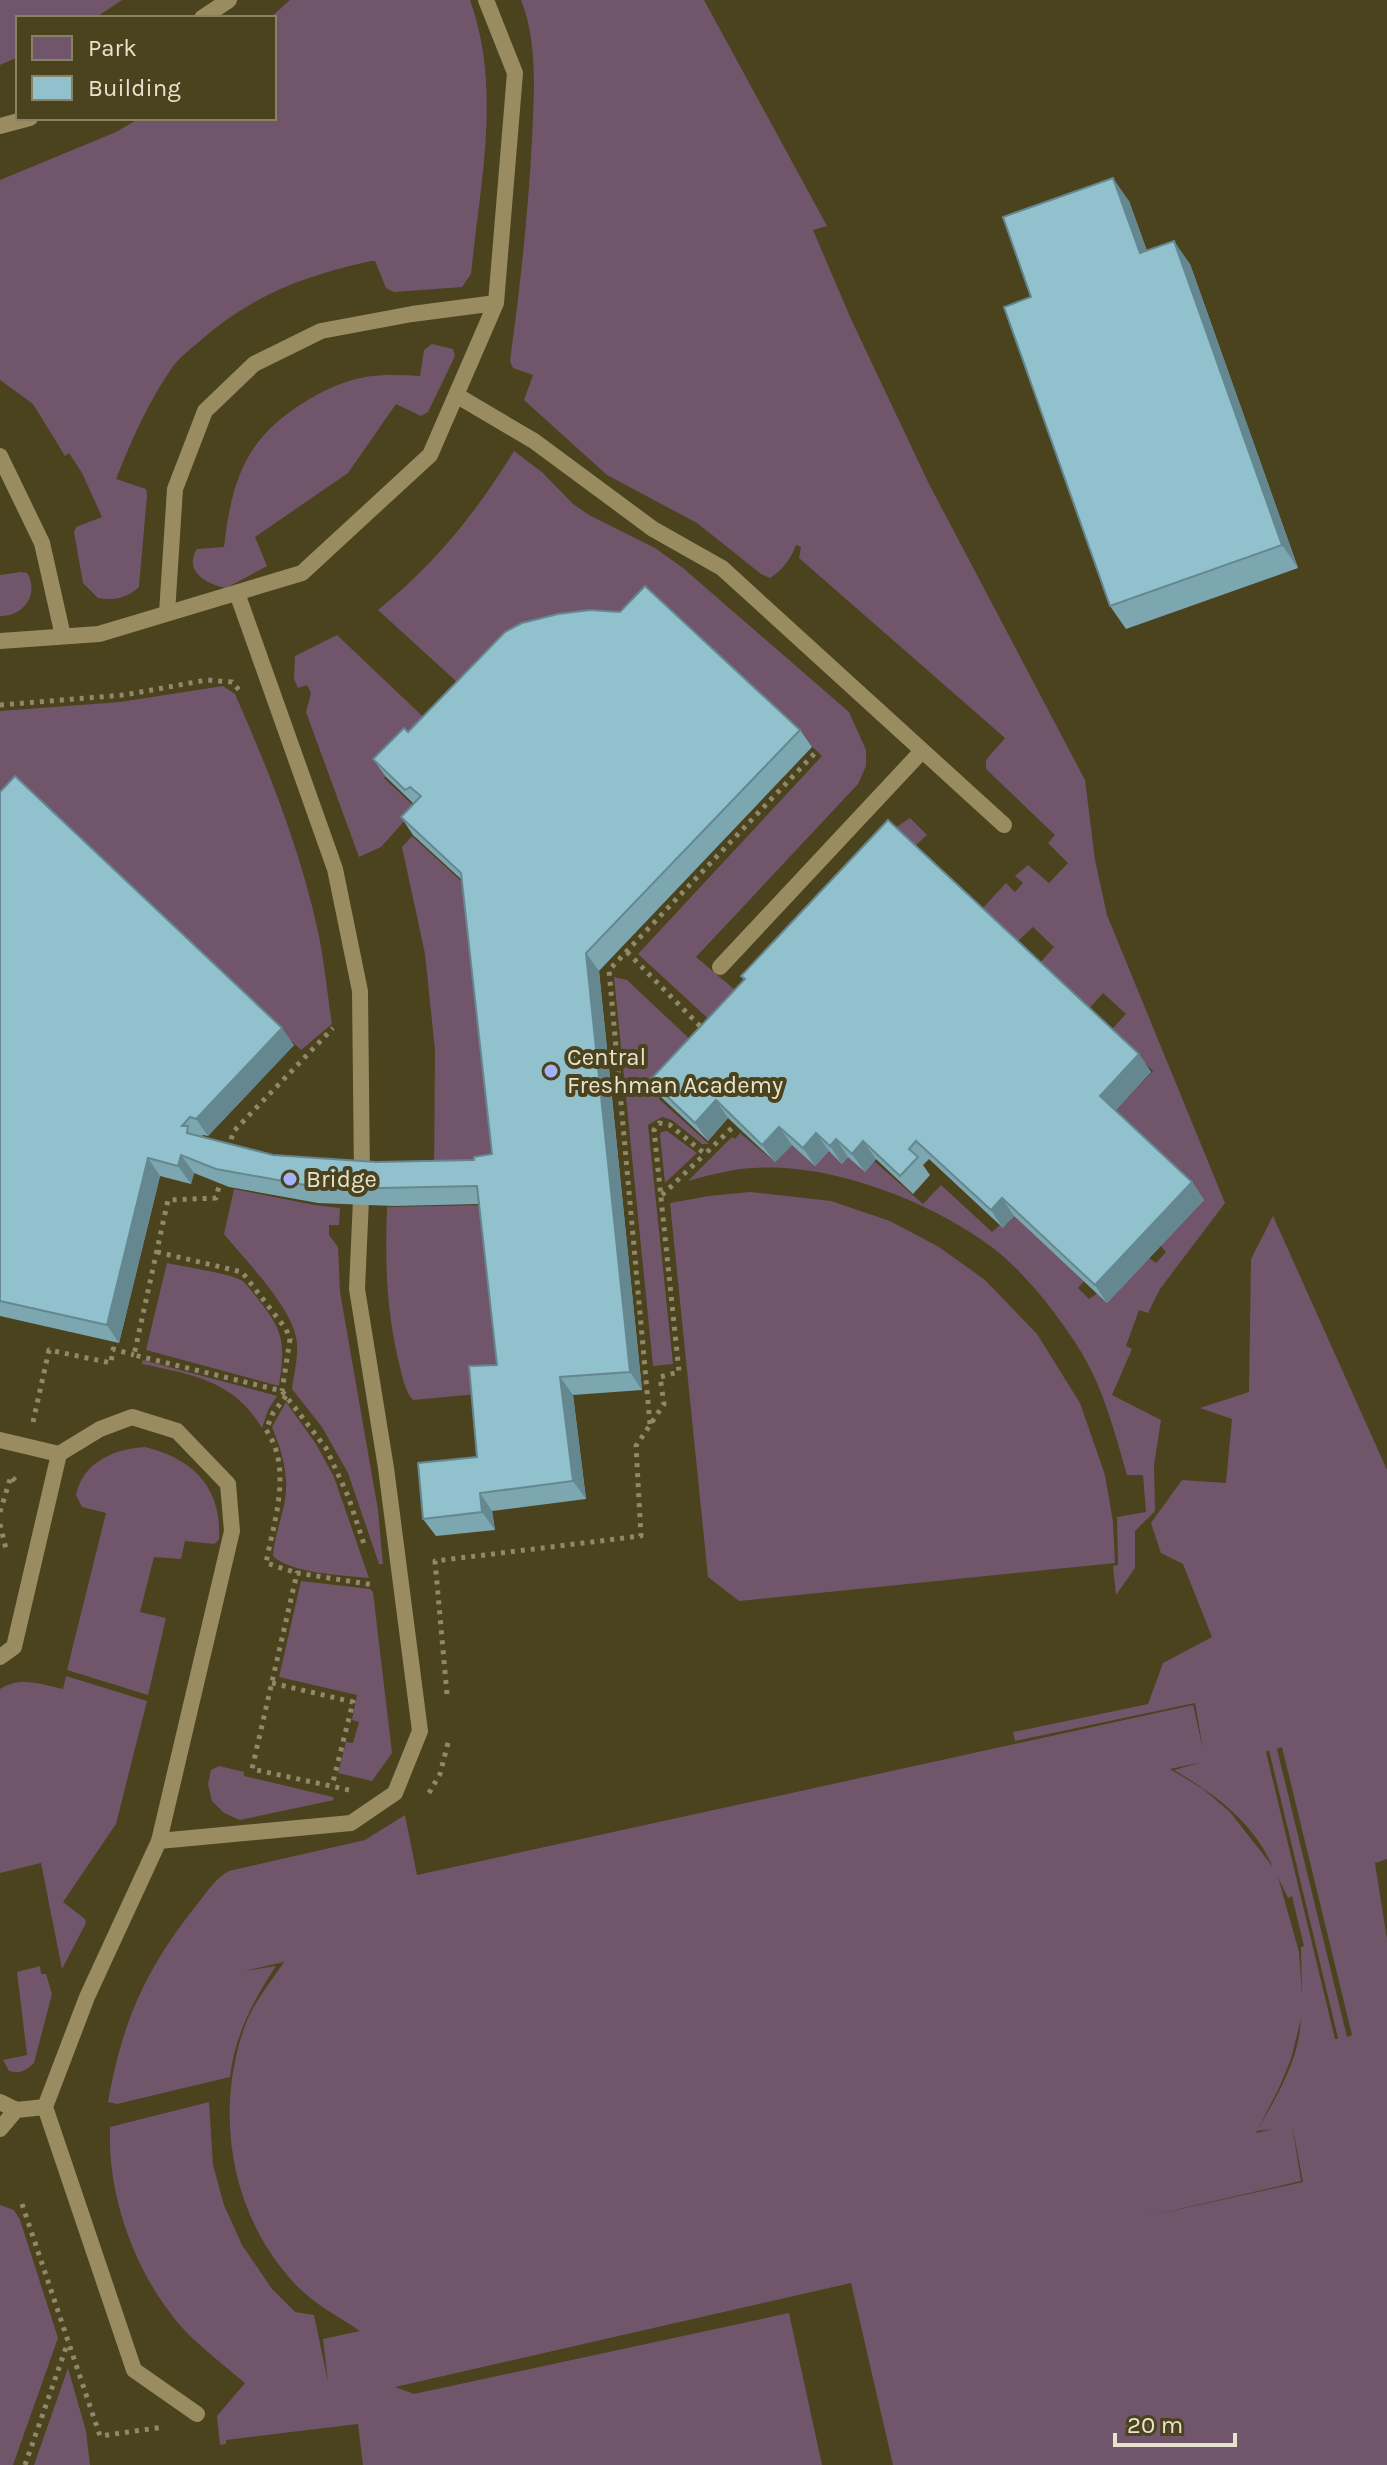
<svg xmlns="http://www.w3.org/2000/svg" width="1387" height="2465" viewBox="0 0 1387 2465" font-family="Karla,sans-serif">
	<rect width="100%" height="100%" fill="#4b421e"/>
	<path fill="#71556a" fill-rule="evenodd" d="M 0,0 L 122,0 L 95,18 L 18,18 L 18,57 L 0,65 Z
		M 290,0 L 470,0 C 502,88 480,184 471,274 L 462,287 L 394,292 L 386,288 L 375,261 L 371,261 C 304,276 254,294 201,340 C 192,348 181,356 174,365 C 149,400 132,439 116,479 L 146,489 L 147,495 L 139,587 C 127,598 114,601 98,598 L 83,583 L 74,532 L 76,527 L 102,517 L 82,473 L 69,453 L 65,456 L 33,404 L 0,380 L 0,180 L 116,132 L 140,118 L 274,118 L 274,18 L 270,18 Z
		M 521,0 L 704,0 L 827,226 L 813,230 L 851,319 L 929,484 L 1085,780 L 1095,860 L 1107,915 L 1225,1203 L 1160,1289 L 1148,1313 L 1139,1310 L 1126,1346 L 1132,1349 L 1112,1395 L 1161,1420 L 1154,1465 L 1155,1511 L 1135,1531 L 1135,1568 L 1116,1595 L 1113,1566 L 1118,1565 L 1117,1517 L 1146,1512 L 1143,1475 L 1127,1475 C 1115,1434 1105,1393 1083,1355 C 1062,1320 1026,1273 993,1248 C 933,1202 830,1162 754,1168 C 732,1169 710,1175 688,1181 L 732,1137 L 735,1139 L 740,1133 L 775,1162 L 792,1145 L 874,1161 L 923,1204 L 941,1185 L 992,1232 L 1000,1225 L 1004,1228 L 1014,1216 L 1084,1281 L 1078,1288 L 1089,1299 L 1149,1258 L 1156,1263 L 1166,1252 L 1161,1246 L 1112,1114 L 1153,1071 L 1111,1030 L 1126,1014 L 1103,993 L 1088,1010 L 1039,964 L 1054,947 L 1033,927 L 1016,943 L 981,910 L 1006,883 L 1015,892 L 1023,883 L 1015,876 L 1028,865 L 1049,883 L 1068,863 L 1048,843 L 1055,835 L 986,769 L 986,760 L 1005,738 L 799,558 L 801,547 L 796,545 C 792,557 782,571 770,578 L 761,574 L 697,523 L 607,475 L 524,400 L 533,375 L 513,368 L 510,361 C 520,288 528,215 532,140 C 534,95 538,42 521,0 Z
		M 432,344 L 453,349 L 455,356 L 428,412 L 421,416 L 396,404 L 348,473 L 255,537 L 267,566 L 226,588 C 206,585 183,570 197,549 L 224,547 C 232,478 246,437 308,400 C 326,389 344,381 365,377 C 383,374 402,375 420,376 L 424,350 Z
		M 514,451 L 543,473 L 573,504 L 589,515 L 655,548 L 683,568 L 849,712 L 866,750 L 866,766 L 858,784 L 696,957 L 741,995 L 714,1024 L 638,954 L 822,756 L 658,602 L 469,693 L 378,610 C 436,563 475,514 514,451 Z
		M 21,572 L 27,573 C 40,594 23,617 0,616 L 0,575 Z
		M 337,635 L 435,728 L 415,744 L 384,778 L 416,808 L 381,847 L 359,857 L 306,712 L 311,693 L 307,685 L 298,688 L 294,679 L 295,656 Z
		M 223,686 L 235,694 C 268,769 299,846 317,927 C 324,958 327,992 332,1024 L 301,1050 L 27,794 L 0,823 L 0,711 L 120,702 Z
		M 910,818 L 927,835 L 913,848 L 877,849 L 898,826 Z
		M 412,836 L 473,892 L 502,1170 L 434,1178 L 435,1050 L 425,954 L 402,847 Z
		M 614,977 L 627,980 L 695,1044 L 685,1071 L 659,1099 L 709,1144 L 702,1144 L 672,1120 L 662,1117 L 648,1125 L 673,1364 L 653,1366 Z
		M 667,1131 L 697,1153 L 665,1183 L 660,1136 L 661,1132 Z
		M 234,1189 L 314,1205 L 340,1208 L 339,1225 L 329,1225 L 329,1235 L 338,1247 L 340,1292 L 378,1510 L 383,1564 L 379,1564 L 348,1473 L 322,1427 L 292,1389 C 294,1374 298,1359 297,1344 C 296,1311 245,1260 224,1234 Z
		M 750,1192 L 831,1201 L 890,1221 L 939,1247 L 985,1280 L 1037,1334 L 1080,1403 L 1105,1475 L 1113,1522 L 1115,1563 L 739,1601 L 708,1577 L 670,1203 L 709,1196 Z
		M 486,1205 L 504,1374 L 478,1394 L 413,1400 C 405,1391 403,1379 400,1367 C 386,1311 385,1264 387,1207 Z
		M 1273,1216 L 1387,1470 L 1387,1859 L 1375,1863 L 1387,1939 L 1387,2465 L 893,2465 L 851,2283 L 395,2387 L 414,2394 L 789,2313 L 822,2465 L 363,2465 L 358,2424 L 226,2440 L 226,2444 L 220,2445 L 217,2416 L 245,2383 C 226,2367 207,2352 189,2335 C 138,2282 107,2200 110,2127 L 209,2102 L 213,2165 L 224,2205 L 242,2245 L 272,2289 L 295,2312 L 314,2315 L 328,2382 L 323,2339 L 360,2331 C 338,2316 314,2304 296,2285 C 230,2216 213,2111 246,2023 C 255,2000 271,1982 284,1962 L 244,1971 L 276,1966 C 253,2001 235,2035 230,2077 L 117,2104 L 108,2102 C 122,2023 145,1970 195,1907 C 205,1895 214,1879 229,1871 L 365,1840 L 405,1815 L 417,1875 L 1193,1705 L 1203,1749 L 1195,1703 L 1015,1741 L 1013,1732 L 1148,1704 L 1163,1663 L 1212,1637 L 1183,1564 L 1161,1553 L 1151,1523 L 1182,1480 L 1226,1483 L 1232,1419 L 1200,1408 L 1249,1392 L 1251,1259 ZM 1282,1747 L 1352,2035 L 1347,2037 L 1277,1749 ZM 1269,1750 L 1338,2038 L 1338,2039 L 1335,2039 L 1266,1752 ZM 1203,1762 L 1174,1770 C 1216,1795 1253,1822 1273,1867 L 1230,1812 L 1203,1789 L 1170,1769 ZM 1278,1877 L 1288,1898 L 1292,1896 L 1304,1946 L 1301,1947 L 1302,1996 L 1299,1952 ZM 1301,2019 C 1299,2060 1277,2096 1257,2131 L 1273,2129 L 1256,2133 L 1279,2088 L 1291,2059 ZM 1292,2125 L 1303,2182 L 1149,2216 L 1301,2181 Z
		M 167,1263 C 185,1267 227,1273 241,1280 C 247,1284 253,1293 258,1299 C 285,1333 285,1343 279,1386 L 146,1350 Z
		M 143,1360 L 277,1396 L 268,1410 L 262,1428 C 233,1380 193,1375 142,1364 Z
		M 286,1402 L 316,1444 L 334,1477 L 369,1578 C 343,1575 292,1574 273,1556 C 274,1537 282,1519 285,1500 C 289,1474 282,1451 272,1427 Z
		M 145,1447 C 194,1459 222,1488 219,1540 L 214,1544 L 185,1541 L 181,1559 L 154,1557 L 140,1612 L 166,1618 L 148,1695 L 67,1670 L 106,1513 L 82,1507 L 76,1495 C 83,1462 114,1449 145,1447 Z
		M 301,1581 L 370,1589 L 373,1592 L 392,1753 L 372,1781 L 338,1773 L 346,1742 L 353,1743 L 359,1722 L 352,1720 L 357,1695 L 279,1677 Z
		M 66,1676 L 147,1701 L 116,1824 L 63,1902 L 85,1919 L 86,1923 L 62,1969 L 41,1863 L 0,1873 L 0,1689 C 20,1676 41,1684 63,1689 Z
		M 219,1766 L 244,1772 L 244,1776 L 333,1797 L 334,1800 L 240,1820 L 224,1813 L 212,1801 L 208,1784 L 211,1770 Z
		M 40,1966 L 41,1974 L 46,1974 L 52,1994 L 34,2063 C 25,2071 21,2074 9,2071 L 3,2060 L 27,2055 L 17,1972 Z
		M 0,2205 L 14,2210 L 20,2220 L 58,2338 L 13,2465 L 0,2465 Z
		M 68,2368 L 86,2431 L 90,2465 L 34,2465 Z"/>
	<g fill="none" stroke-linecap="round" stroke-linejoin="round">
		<path stroke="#8f886b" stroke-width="5" stroke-dasharray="4 6" stroke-linecap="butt" d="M 0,705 L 124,695 L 207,680 L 232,682 L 241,692
			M 627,952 L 705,1031
			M 229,1149 L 233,1132 L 333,1028
			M 221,1178 L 216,1198 L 168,1200 L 134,1355 L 282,1391 L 326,1448 L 348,1496 L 365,1547
			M 662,1195 L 705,1154
			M 157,1252 L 242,1272 L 286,1329 L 290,1339 L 282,1391
			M 286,1396 L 273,1413 L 266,1430 C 293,1468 274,1521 266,1563 L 297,1573
			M 33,1422 L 49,1350 L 111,1363 L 113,1349 L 134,1355
			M 650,1424 L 609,970 L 815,753
			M 0,1512 L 11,1476 L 19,1485
			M 0,1524 L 6,1549
			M 272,1683 L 353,1702 L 332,1786
			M 447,1694 L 435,1561 L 641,1536 L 636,1446 L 664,1404 L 660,1377 L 679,1372 L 654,1130 L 659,1123 L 670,1125 L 705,1154 L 735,1125
			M 349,1790 L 252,1769 L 297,1573 L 374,1585
			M 429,1793 L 440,1774 L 449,1739
			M 22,2204 L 100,2436 L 164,2427
			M 25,2465 L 68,2342"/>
		<path stroke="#988c60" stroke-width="16" d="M 202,18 L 229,0
			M 0,126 L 30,118
			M 456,395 L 534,441 L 653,529 L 722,568 L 1004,825
			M 0,456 L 42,543 L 63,636
			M 167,613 L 175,489 L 205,411 L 254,364 L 321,331 L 412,314 L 496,303
			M 0,641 L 99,634 L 302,573 L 430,455 L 496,303 L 515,73 L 486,0
			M 720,967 L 922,751
			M 0,1440 L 59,1454
			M 0,1657 L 14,1647 L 59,1454 L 100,1429 L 132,1417 L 177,1431 L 228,1484 L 232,1531 L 159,1841 L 87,1997 L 45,2107 L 16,2110 L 0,2102
			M 159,1841 L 351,1823 L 395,1793 L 420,1731 L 386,1468 L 357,1289 L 362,1177 L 360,991 L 335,869 L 237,593
			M 45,2107 L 134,2370 L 197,2414
			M 0,2129 L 16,2110"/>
	</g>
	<path fill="#7ca6b0" d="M 1129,201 L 1147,251 L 1190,264 L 1298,568 L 1126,629 L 1110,606 L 1031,297 Z
		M 800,730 L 812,747 L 599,971 L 642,1390 L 573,1395 L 586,1499 L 492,1511 L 495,1530 L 436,1536 L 423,1519 L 477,1457 L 497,1365 L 479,1204 L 394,1206 L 318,1203 L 229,1187 L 194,1173 L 191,1184 L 160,1176 L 119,1343 L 0,1316 L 0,792 L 294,1045 L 208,1136 L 203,1135 L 201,1137 L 273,1155 L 376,1162 L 474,1160 L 492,1154 L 462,880 L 413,835 L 401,817 L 414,804 L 386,777 L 373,759 L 408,732 Z
		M 741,976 L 1139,1054 L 1151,1072 L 1115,1111 L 1192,1182 L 1204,1200 L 1107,1303 L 1014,1216 L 1003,1228 L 929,1159 L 923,1165 L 930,1175 L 913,1194 L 876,1159 L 865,1172 L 848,1157 L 842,1164 L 829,1151 L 815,1166 L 792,1145 L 775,1162 L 728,1118 L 708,1141 L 662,1098 L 650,1080 L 744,980 Z"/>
	<path fill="#658790" d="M 1113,178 L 1129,201 L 1156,276 L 1140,253 Z
		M 1174,241 L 1190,264 L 1298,568 L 1282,545 Z
		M 586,953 L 599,971 L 642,1390 L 630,1372 Z
		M 282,1028 L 294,1045 L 208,1136 L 196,1119 Z
		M 1139,1054 L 1151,1072 L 1112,1114 L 1100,1096 Z
		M 716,1100 L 728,1118 L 708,1141 L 695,1123 Z
		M 779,1127 L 792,1145 L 775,1162 L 762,1145 Z
		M 816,1133 L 829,1151 L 815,1166 L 803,1148 Z
		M 836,1139 L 848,1157 L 842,1164 L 830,1146 Z
		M 863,1141 L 876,1159 L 865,1172 L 852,1154 Z
		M 181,1155 L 194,1173 L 191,1184 L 178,1166 Z
		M 148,1158 L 160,1176 L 119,1343 L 107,1325 Z
		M 1192,1182 L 1204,1200 L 1107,1303 L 1095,1285 Z
		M 1002,1198 L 1014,1216 L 1003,1228 L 991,1210 Z
		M 560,1377 L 573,1395 L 586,1499 L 573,1481 Z
		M 480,1493 L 492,1511 L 495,1530 L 482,1512 Z"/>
	<path fill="#90c1cd" stroke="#658790" stroke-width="2" d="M 1113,178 L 1140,253 L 1174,241 L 1282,545 L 1110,606 L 1004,307 L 1031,297 L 1003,217 Z
		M 645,586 L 800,730 L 586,953 L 630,1372 L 560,1377 L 573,1481 L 480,1493 L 482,1512 L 423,1519 L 418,1463 L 477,1457 L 469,1366 L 497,1365 L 477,1186 L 381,1188 L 305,1185 L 216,1169 L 181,1155 L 178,1166 L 148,1158 L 107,1325 L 0,1301 L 0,792 L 15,776 L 282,1028 L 196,1119 L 190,1117 L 182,1126 L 188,1126 L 187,1133 L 273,1155 L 376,1162 L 474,1160 L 474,1157 L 492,1154 L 461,873 L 401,817 L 421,796 L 410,787 L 405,790 L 373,759 L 404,728 L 408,732 L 505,632 L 522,623 L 558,614 L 590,610 L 620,612 Z
		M 888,820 L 1139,1054 L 1100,1096 L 1192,1182 L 1095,1285 L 1002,1198 L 991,1210 L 916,1141 L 909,1149 L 918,1157 L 900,1176 L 863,1141 L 852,1154 L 836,1139 L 830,1146 L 816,1133 L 803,1148 L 779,1127 L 762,1145 L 716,1100 L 695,1123 L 650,1080 L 745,979 L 741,976 Z"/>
	<g fill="#a4b2fc" stroke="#4b421e" stroke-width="3">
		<circle cx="551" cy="1071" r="8"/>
		<circle cx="290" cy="1179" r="8"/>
	</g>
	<g text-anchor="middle" stroke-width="8" stroke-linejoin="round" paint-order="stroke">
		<g font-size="24" fill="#e8e3cf" stroke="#4b421e" text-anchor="start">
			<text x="567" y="1065">Central<tspan x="567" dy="28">Freshman Academy</tspan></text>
			<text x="306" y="1187">Bridge</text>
		</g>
	</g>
	<rect x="16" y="16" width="260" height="104" fill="#4b421e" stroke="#8a8265" stroke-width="2"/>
	<rect x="32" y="36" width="40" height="24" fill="#71556a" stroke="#8a8265" stroke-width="2"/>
	<text x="88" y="56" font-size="24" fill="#e8e3cf">Park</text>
	<rect x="32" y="76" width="40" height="24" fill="#90c1cd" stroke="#8a8265" stroke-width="2"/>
	<text x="88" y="96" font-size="24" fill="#e8e3cf">Building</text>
	<path d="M1115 2433v12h120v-12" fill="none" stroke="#e8e3cf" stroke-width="4"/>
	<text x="1127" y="2433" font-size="24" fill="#e8e3cf" stroke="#4b421e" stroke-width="6" paint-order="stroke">20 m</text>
</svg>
